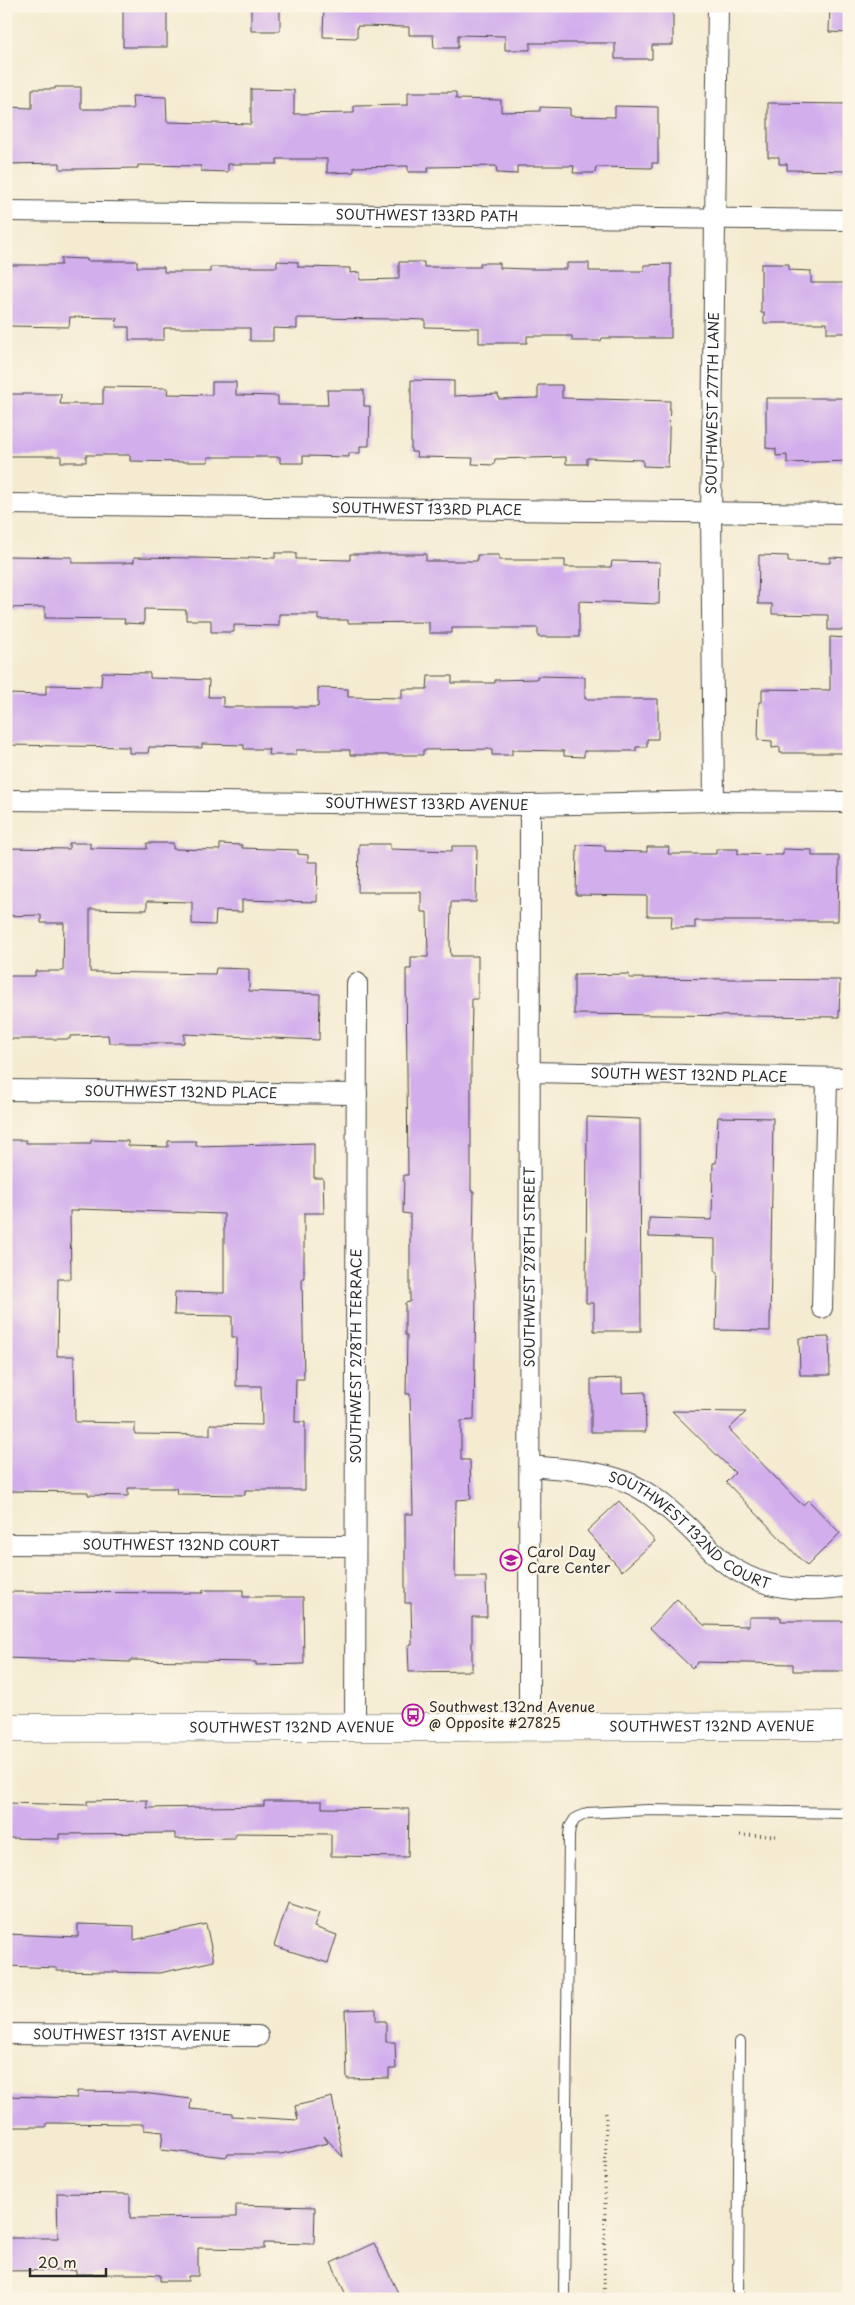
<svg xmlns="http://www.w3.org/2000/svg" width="855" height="2305" viewBox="0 0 855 2305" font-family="'Playpen Sans',sans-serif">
	<rect width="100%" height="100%" fill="#fcf5e5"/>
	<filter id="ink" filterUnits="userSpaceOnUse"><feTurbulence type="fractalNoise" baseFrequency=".02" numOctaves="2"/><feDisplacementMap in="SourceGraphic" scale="10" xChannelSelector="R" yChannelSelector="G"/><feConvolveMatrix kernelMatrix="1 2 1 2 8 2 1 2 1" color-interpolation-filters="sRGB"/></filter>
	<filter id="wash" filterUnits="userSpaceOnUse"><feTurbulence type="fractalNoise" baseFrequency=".0096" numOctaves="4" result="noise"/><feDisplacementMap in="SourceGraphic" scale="20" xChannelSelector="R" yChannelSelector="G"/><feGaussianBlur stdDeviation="1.12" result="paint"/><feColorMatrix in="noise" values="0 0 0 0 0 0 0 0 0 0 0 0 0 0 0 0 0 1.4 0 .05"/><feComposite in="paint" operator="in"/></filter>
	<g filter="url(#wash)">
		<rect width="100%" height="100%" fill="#f4ebd1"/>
		<g id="blocks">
			<path fill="#d2aeec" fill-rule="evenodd" d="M 123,6 L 167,6 L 167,47 L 123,47 Z
				M 251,6 L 280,6 L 280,31 L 251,31 Z
				M 324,6 L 673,6 L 673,45 L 652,45 L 652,59 L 615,59 L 615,43 L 530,43 L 530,50 L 505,50 L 505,36 L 458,35 L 458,48 L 434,48 L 433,35 L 409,35 L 409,27 L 357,26 L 357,38 L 323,37 Z
				M 830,6 L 849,6 L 849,33 L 829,32 Z
				M 55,87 L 81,87 L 81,109 L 133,109 L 132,96 L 166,97 L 167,122 L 251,124 L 251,89 L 294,90 L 294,114 L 354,113 L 354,106 L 408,105 L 408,92 L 456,92 L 456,99 L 501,100 L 501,112 L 540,111 L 540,107 L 570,108 L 570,116 L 615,117 L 615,106 L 658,107 L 658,163 L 652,163 L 652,168 L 596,167 L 595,173 L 573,173 L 574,166 L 517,166 L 517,174 L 497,173 L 496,166 L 428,167 L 428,172 L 408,172 L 408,166 L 354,167 L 354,172 L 327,173 L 327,159 L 277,159 L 277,164 L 228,164 L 228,172 L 201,171 L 201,166 L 138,165 L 138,168 L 80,169 L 60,169 L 60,163 L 6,164 L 6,107 L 32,108 L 32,89 L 55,89 Z
				M 768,103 L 849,104 L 849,171 L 787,170 L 787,164 L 779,164 L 779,157 L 768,157 Z
				M 61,258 L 87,259 L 87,261 L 137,261 L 137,267 L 164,267 L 164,272 L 210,272 L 210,267 L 277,267 L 277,261 L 298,262 L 298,267 L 350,268 L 350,273 L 360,272 L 360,280 L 399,279 L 399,262 L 424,262 L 424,267 L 480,267 L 480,263 L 500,263 L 500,268 L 528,269 L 567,269 L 567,263 L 589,263 L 589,271 L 644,271 L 644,265 L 671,264 L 671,338 L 602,338 L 601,341 L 572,341 L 572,336 L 527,336 L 527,343 L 479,343 L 479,328 L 425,327 L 425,320 L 398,319 L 297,318 L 297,329 L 273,328 L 273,341 L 250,341 L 250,328 L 164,328 L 164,340 L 129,340 L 129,327 L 116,327 L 117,318 L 70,317 L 69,327 L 6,326 L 6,265 L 61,265 Z
				M 761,264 L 789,264 L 789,270 L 811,271 L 811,283 L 849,283 L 849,333 L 827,333 L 827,323 L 764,323 L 764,313 L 761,313 Z
				M 411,380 L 454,381 L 454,396 L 498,394 L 499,399 L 538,398 L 538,385 L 562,385 L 562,398 L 670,401 L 668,467 L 643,466 L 643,460 L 587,458 L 587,464 L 566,464 L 566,457 L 495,459 L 494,465 L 472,464 L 473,458 L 417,457 L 416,452 L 411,452 Z
				M 212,382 L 236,382 L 236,395 L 278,396 L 278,405 L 328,405 L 327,390 L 364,390 L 364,406 L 370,406 L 369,446 L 360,446 L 360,453 L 349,453 L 349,457 L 303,456 L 303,463 L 280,463 L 280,457 L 208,457 L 208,462 L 187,462 L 130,461 L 130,455 L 86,455 L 86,462 L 61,462 L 61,456 L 6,456 L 6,394 L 61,394 L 60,404 L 103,404 L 103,387 L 168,388 L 167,394 L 212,395 Z
				M 766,398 L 845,398 L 845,405 L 849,405 L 849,461 L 787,463 L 787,455 L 776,456 L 776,449 L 766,448 Z
				M 275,553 L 296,553 L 296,559 L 350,560 L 350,554 L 426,554 L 426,561 L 477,561 L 477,555 L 499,555 L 499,560 L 565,560 L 565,567 L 611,567 L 612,561 L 660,562 L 659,604 L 579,601 L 579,637 L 538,637 L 538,628 L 452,628 L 452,633 L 429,633 L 429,622 L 348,623 L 348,620 L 318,620 L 318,614 L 279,614 L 279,626 L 234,625 L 234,632 L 211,632 L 211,620 L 186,620 L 186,610 L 144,609 L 144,624 L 124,623 L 125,619 L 45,618 L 45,607 L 6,608 L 6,556 L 72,557 L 72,563 L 124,563 L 134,562 L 134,557 L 249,559 L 249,557 L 275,558 Z
				M 759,555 L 788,556 L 788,562 L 830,563 L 830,557 L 849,558 L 849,630 L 828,630 L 828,615 L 772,614 L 772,604 L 758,604 Z
				M 830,637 L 849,638 L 849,753 L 780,753 L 780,747 L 772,748 L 772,741 L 758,740 L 759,702 L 762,702 L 762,689 L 830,690 Z
				M 102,672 L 150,673 L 150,678 L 209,680 L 208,697 L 223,697 L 223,707 L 318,707 L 318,688 L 348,689 L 348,697 L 402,698 L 402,689 L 427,689 L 428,676 L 452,676 L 452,683 L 495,683 L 495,680 L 537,679 L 537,676 L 585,677 L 585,699 L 658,699 L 658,739 L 647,739 L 647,747 L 636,747 L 636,751 L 584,751 L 584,757 L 564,756 L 564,751 L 512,750 L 512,755 L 492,755 L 492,749 L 423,750 L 423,755 L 350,755 L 350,750 L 296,750 L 296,755 L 268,755 L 269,749 L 244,749 L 244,745 L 202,744 L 202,748 L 149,747 L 148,753 L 129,753 L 129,747 L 6,745 L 6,694 L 46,695 L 46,685 L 101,686 Z
				M 69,843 L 90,843 L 90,848 L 147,849 L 147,843 L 173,843 L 173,849 L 220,850 L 220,844 L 242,845 L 242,848 L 298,850 L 298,854 L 308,855 L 308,862 L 318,862 L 317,902 L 242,900 L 242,912 L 216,911 L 215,925 L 192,924 L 192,902 L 147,901 L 147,910 L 90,909 L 90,972 L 215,974 L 216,968 L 249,969 L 249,991 L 320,994 L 319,1040 L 184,1034 L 184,1043 L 109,1043 L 108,1035 L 70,1036 L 70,1039 L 6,1039 L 6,976 L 35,976 L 35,971 L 63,971 L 64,923 L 41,923 L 41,915 L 6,916 L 6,848 L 69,849 Z
				M 359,844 L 390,844 L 390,849 L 452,851 L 452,846 L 477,846 L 476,902 L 451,902 L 450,946 L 451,956 L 478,956 L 478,999 L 472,999 L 471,1060 L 471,1191 L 474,1191 L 473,1249 L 476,1292 L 474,1420 L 461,1421 L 461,1460 L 470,1460 L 471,1499 L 456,1500 L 455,1577 L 486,1577 L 487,1617 L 472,1617 L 472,1671 L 409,1672 L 408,1645 L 412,1645 L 411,1603 L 405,1603 L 405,1514 L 413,1514 L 410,1394 L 406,1394 L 407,1335 L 405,1335 L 405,1303 L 410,1302 L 410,1214 L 403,1213 L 404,1175 L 408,1175 L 406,969 L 411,969 L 411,957 L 428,957 L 427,912 L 421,912 L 421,892 L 358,892 Z
				M 577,845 L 605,846 L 605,851 L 647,852 L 647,847 L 669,847 L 668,854 L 716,854 L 716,849 L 738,849 L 738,854 L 783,855 L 783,849 L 812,850 L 812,856 L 839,856 L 838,921 L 695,921 L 695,928 L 671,928 L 672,916 L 647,916 L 647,896 L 576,895 Z
				M 629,974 L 629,978 L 840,980 L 839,1017 L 574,1014 L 574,975 Z
				M 587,1117 L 640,1119 L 641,1331 L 594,1331 L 594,1303 L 586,1303 Z
				M 718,1117 L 773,1118 L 770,1331 L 716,1330 L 718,1272 L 715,1272 L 715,1239 L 649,1237 L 649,1218 L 712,1220 L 713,1163 L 716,1163 Z
				M 6,1140 L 26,1140 L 26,1143 L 91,1143 L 91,1140 L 128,1141 L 128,1146 L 168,1147 L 168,1141 L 196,1141 L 196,1146 L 314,1143 L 314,1178 L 323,1178 L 324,1213 L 304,1213 L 304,1278 L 302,1278 L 304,1379 L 296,1379 L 295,1422 L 305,1422 L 305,1490 L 245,1490 L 245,1495 L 177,1494 L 176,1488 L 128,1488 L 128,1496 L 88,1495 L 88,1492 L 6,1491 ZM 78,1209 L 224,1214 L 224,1293 L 175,1292 L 174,1315 L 232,1316 L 232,1337 L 237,1337 L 236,1386 L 261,1386 L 262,1425 L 210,1424 L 210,1435 L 135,1434 L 135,1423 L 75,1422 L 74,1356 L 57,1356 L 58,1279 L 71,1279 L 70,1211 L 78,1211 Z
				M 829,1337 L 830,1375 L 800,1375 L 799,1338 Z
				M 622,1378 L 622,1393 L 645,1392 L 646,1432 L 591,1432 L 591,1379 Z
				M 672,1411 L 746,1412 L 729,1429 L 798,1501 L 803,1505 L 808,1500 L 840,1533 L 807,1566 L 726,1482 L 735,1473 Z
				M 619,1501 L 655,1541 L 622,1571 L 587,1531 Z
				M 203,1590 L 243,1590 L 243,1597 L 303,1597 L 304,1664 L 256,1665 L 256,1662 L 130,1660 L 130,1662 L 6,1658 L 6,1592 L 203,1593 Z
				M 677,1599 L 704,1625 L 749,1626 L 749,1617 L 781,1617 L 781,1621 L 848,1621 L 848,1671 L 793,1671 L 793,1664 L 698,1662 L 692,1668 L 650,1628 Z
				M 147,1800 L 147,1808 L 264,1806 L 264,1801 L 322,1801 L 322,1808 L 409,1809 L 408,1857 L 331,1856 L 331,1834 L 235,1833 L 235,1838 L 175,1839 L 175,1833 L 59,1834 L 59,1839 L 6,1838 L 6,1803 L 87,1805 L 87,1801 Z
				M 288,1903 L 319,1913 L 314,1927 L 337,1935 L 328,1963 L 274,1946 Z
				M 78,1924 L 134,1926 L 134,1940 L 206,1924 L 214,1961 L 160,1973 L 57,1971 L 57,1968 L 6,1966 L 6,1934 L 78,1937 Z
				M 376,2009 L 376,2021 L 386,2021 L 386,2042 L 395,2042 L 396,2069 L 389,2069 L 389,2078 L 347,2079 L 345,2010 Z
				M 77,2091 L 134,2092 L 191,2099 L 190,2109 L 232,2113 L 232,2116 L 298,2120 L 295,2106 L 332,2097 L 343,2157 L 324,2136 L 328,2143 L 294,2151 L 281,2154 L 228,2154 L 227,2157 L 161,2150 L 163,2132 L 144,2130 L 144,2124 L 47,2123 L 47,2127 L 6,2127 L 6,2096 L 77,2098 Z
				M 57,2193 L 130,2194 L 130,2218 L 236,2217 L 236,2205 L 315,2207 L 314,2244 L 264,2243 L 264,2249 L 198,2248 L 198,2276 L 188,2276 L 188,2281 L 160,2281 L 160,2275 L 145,2274 L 76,2274 L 76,2270 L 6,2271 L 6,2238 L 58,2238 Z
				M 374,2243 L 401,2299 L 348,2299 L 331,2263 Z"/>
		</g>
	</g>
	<g filter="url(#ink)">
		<use href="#blocks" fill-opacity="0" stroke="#494844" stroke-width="1"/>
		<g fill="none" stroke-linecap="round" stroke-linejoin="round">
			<g stroke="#494844" stroke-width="12">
				<path id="lane" d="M 564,2299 L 569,1836 L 570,1827 L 575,1819 L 587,1813 L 648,1810 L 849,1813
					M 738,2299 L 740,2042"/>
			</g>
			<g stroke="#494844" stroke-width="22">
				<g id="street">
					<path id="s1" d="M 6,211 L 849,220"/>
					<path id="s2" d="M 6,504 L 849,514"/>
					<path id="s3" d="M 6,800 L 530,805 L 714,801 L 849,802"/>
					<path id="s4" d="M 714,801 L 711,513 L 718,6"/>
					<path id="s5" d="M 528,1072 L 849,1078"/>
					<path id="s6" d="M 6,1090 L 357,1094"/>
					<path d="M 822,1308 L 827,1078"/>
					<path id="s7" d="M 530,1466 C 561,1469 595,1470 624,1481 C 648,1490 668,1508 686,1525 C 700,1538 713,1554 728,1565 C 764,1590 807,1593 849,1586"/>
					<path id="s8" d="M 6,1544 L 355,1546"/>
					<path id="s9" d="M 355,1728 L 357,983"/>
					<path id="s10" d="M 529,1728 L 530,805"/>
					<path id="s11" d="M 6,2034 L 258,2036"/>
				</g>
			</g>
			<g stroke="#494844" stroke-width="29">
				<g id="secondary">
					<path id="s12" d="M 6,1728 L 849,1726"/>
				</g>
			</g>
			<path stroke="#494844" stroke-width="3" stroke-dasharray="1 4" stroke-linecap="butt" d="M 740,1835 L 779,1836
				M 604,2299 L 606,2109"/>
			<use href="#lane" stroke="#fff" stroke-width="10"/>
			<use href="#street" stroke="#fff" stroke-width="20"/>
			<use href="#secondary" stroke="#fff" stroke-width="28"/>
		</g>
	</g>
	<defs>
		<g id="school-ring" transform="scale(1.125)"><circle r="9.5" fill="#fcf5e5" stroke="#b5179e" stroke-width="1.5"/><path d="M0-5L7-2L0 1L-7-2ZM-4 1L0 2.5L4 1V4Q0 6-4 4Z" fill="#b5179e"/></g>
		<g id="bus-ring" transform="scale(1.125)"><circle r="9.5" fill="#fcf5e5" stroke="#b5179e" stroke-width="1.5"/><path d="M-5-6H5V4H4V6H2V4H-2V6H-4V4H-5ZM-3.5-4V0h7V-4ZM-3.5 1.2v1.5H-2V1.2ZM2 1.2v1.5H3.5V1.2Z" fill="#b5179e"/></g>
	</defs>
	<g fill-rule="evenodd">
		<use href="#school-ring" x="511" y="1560"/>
		<use href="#bus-ring" x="413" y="1715"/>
	</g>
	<g text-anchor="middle" stroke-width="4.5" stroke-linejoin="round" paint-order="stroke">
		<g font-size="14" fill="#2b2b2b" stroke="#fcf5e5">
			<text dy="5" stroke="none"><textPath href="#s1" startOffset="421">SOUTHWEST 133RD PATH</textPath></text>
			<text dy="5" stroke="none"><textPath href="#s4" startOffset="398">SOUTHWEST 277TH LANE</textPath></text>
			<text dy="5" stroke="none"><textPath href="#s2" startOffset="421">SOUTHWEST 133RD PLACE</textPath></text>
			<text dy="5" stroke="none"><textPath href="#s3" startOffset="421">SOUTHWEST 133RD AVENUE</textPath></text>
			<text dy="5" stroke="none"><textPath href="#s5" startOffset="161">SOUTH WEST 132ND PLACE</textPath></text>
			<text dy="5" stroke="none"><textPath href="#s6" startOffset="175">SOUTHWEST 132ND PLACE</textPath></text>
			<text dy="5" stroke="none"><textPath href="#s10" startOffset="461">SOUTHWEST 278TH STREET</textPath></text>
			<text dy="5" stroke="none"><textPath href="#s9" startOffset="372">SOUTHWEST 278TH TERRACE</textPath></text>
			<text dy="5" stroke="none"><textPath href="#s7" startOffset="178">SOUTHWEST 132ND COURT</textPath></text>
			<text dy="5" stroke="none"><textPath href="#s8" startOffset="175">SOUTHWEST 132ND COURT</textPath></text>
			<text dy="5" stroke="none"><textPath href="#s12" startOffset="706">SOUTHWEST 132ND AVENUE</textPath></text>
			<text dy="5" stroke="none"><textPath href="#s12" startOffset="286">SOUTHWEST 132ND AVENUE</textPath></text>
			<text dy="5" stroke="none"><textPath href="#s11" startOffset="126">SOUTHWEST 131ST AVENUE</textPath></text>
		</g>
		<g font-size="14" fill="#2b2b2b" stroke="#fcf5e5" text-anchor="start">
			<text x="527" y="1557">Carol Day<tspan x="527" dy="16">Care Center</tspan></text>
			<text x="429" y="1712">Southwest 132nd Avenue<tspan x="429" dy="16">@ Opposite #27825</tspan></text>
		</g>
	</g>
	<rect width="855" height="2305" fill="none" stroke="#fcf5e5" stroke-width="25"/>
	<path d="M30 2268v8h76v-8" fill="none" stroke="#2b2b2b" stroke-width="2.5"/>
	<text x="38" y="2268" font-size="15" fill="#2b2b2b" stroke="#fcf5e5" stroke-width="4" paint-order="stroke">20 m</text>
</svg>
